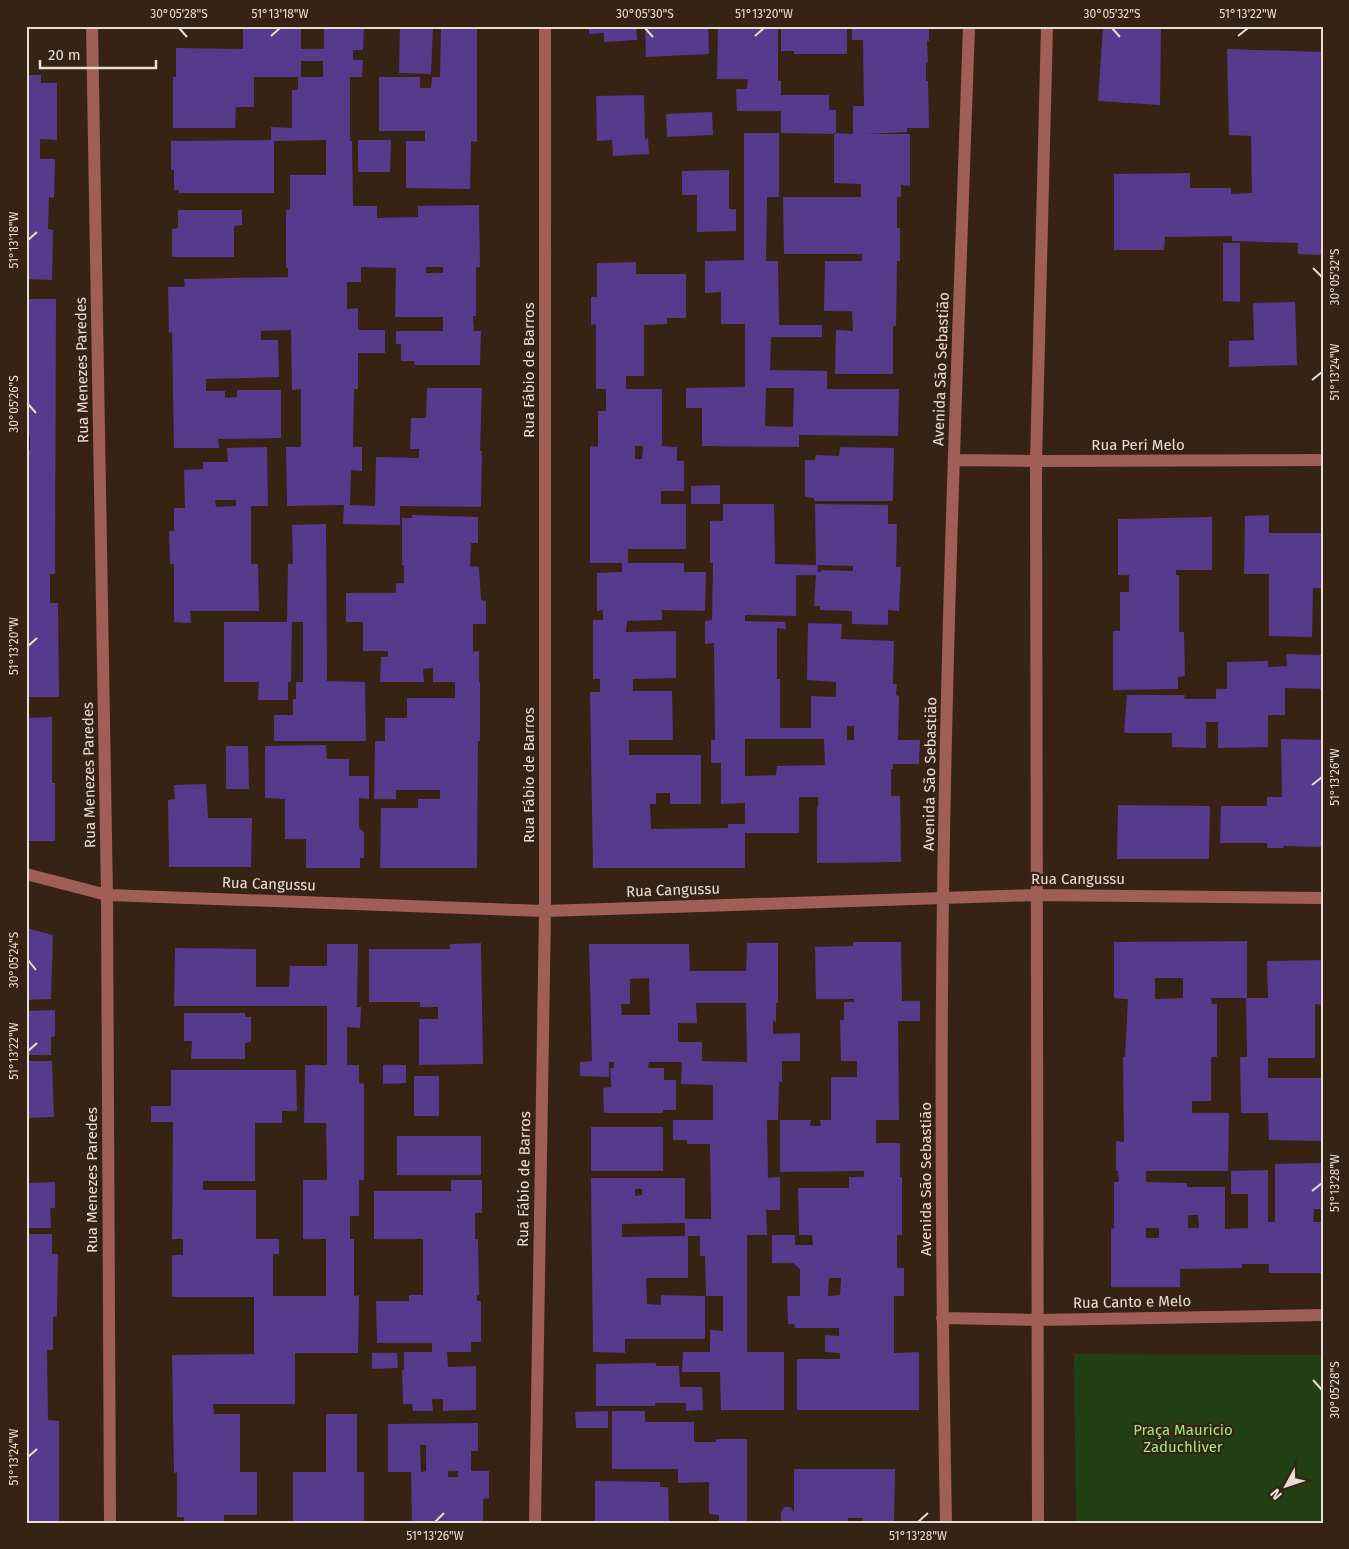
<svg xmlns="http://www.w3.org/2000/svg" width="1349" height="1549" viewBox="0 0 1349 1549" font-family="'Fira Sans',sans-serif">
	<rect width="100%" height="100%" fill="#362314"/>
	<path fill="#214013" d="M 1074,1354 L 1323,1355 L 1323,1523 L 1076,1523 Z"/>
	<path fill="#563a8b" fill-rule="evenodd" d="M 243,26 L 301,26 L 301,49 L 324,49 L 324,26 L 364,26 L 363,50 L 353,50 L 353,60 L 363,60 L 362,77 L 350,77 L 350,141 L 352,141 L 353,206 L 377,206 L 377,218 L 418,217 L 418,206 L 479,205 L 480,267 L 476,267 L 476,316 L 473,316 L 474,331 L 481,331 L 480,365 L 415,365 L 414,361 L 401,361 L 401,344 L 396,344 L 396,331 L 443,331 L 443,317 L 395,317 L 396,268 L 361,267 L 361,282 L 347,282 L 347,309 L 358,308 L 358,330 L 385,330 L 385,353 L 358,353 L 358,389 L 354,389 L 353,447 L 362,447 L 362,471 L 351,470 L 350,505 L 375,506 L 376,457 L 419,458 L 419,449 L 410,449 L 411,418 L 426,418 L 427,388 L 482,388 L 480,451 L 482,451 L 481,507 L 400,506 L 400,525 L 343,524 L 344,505 L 287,506 L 286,447 L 301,447 L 301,389 L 292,390 L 291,330 L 261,331 L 261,340 L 278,340 L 279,377 L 206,379 L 206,391 L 225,391 L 225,398 L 237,397 L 237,390 L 281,390 L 281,438 L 218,439 L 219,448 L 174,448 L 172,332 L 169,333 L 168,287 L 185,287 L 184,279 L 288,277 L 288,268 L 286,268 L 286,210 L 290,210 L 290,175 L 326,175 L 326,140 L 274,141 L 274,193 L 179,193 L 179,190 L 174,190 L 174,170 L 171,170 L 171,141 L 271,140 L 271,127 L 292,128 L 292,90 L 298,90 L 298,77 L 254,77 L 254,107 L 236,107 L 235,128 L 173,128 L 173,77 L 176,77 L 176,48 L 243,49 ZM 301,61 L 323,61 L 323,77 L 301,77 ZM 426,267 L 443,267 L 443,273 L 426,273 Z
		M 400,26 L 433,26 L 431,74 L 399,73 Z
		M 441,26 L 477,26 L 477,142 L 471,141 L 470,189 L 406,188 L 406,141 L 425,141 L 425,131 L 379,131 L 379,77 L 420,77 L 420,88 L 431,88 L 432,77 L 440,77 Z
		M 589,26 L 636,26 L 637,40 L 604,42 L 604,33 L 589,34 Z
		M 645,26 L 708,26 L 709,54 L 646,57 Z
		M 718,26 L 778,26 L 778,81 L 781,81 L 781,95 L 829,95 L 829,110 L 836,110 L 836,134 L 781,133 L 781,111 L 737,111 L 736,89 L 747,89 L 748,81 L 747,79 L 717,79 Z
		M 781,26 L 847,26 L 847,54 L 794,54 L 794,51 L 781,51 Z
		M 852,26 L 929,26 L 929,41 L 927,41 L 928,62 L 926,63 L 926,81 L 928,81 L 929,128 L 907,128 L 907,132 L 865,134 L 910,134 L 910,186 L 901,185 L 901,197 L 897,197 L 897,228 L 900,228 L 900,261 L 897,261 L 896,326 L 893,326 L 893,374 L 835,374 L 836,330 L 853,331 L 852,311 L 824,311 L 825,261 L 862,261 L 862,254 L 784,254 L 783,197 L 861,197 L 861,184 L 834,183 L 834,133 L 853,134 L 853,106 L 864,106 L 863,40 L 852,40 Z
		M 1103,26 L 1161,26 L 1160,105 L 1098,101 Z
		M 1227,49 L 1323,52 L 1323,255 L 1298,254 L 1298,243 L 1232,241 L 1232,236 L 1165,237 L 1164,250 L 1114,250 L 1114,174 L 1190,173 L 1190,188 L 1231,188 L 1231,194 L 1252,193 L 1251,136 L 1229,135 Z
		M 26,75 L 41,75 L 41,83 L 57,83 L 57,140 L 40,139 L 40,159 L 55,159 L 54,198 L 49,197 L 48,229 L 53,230 L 52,280 L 26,279 Z
		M 644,95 L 645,139 L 648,138 L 649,154 L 613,156 L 612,140 L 597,141 L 596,96 Z
		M 712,112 L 713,135 L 667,137 L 666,114 Z
		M 744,133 L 779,133 L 779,197 L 767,197 L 766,261 L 778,261 L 779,325 L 822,325 L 822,337 L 771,337 L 770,370 L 827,371 L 827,389 L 899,389 L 898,436 L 799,435 L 799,447 L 702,446 L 702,408 L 686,408 L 686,388 L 745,387 L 745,324 L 721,324 L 721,292 L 705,293 L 705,261 L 744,260 ZM 766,388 L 794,388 L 793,427 L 765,426 Z
		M 358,140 L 391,140 L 390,172 L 358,172 Z
		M 729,170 L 729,209 L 736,209 L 736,231 L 697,232 L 697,195 L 682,195 L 682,171 Z
		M 178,210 L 242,210 L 242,225 L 234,226 L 234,257 L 172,257 L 172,229 L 178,228 Z
		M 1223,243 L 1240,243 L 1240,302 L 1223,301 Z
		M 636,262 L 636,274 L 686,274 L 686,318 L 667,318 L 667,324 L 644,325 L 644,376 L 626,376 L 626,389 L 662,389 L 662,446 L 677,447 L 677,461 L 684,461 L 684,491 L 661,491 L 661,504 L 686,504 L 686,549 L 628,549 L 628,563 L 684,563 L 684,572 L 706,572 L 705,611 L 662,610 L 662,620 L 627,621 L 626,632 L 676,631 L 676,678 L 633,679 L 633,691 L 672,691 L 673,740 L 629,740 L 629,755 L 701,755 L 701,804 L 670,804 L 670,793 L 656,793 L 656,804 L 650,804 L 651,829 L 728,828 L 728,824 L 745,824 L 745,803 L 721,804 L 721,763 L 711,763 L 711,740 L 715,740 L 714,643 L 705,644 L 705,621 L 712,620 L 713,563 L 710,563 L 710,521 L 723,521 L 723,504 L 774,504 L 775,564 L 816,565 L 815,504 L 888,505 L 888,524 L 897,524 L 896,567 L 901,567 L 899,611 L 888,610 L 888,625 L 852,624 L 852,611 L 820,610 L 820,606 L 814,606 L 816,575 L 796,575 L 796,616 L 745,615 L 745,621 L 785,622 L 786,629 L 777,628 L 777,679 L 780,679 L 780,728 L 811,728 L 811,696 L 836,697 L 836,682 L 807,680 L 808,623 L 842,624 L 841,639 L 894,641 L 893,684 L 897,684 L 896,695 L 899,696 L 898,740 L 920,740 L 919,764 L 893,764 L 893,769 L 891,769 L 891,796 L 900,796 L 901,862 L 817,863 L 817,807 L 818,807 L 818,797 L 799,797 L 799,833 L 745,833 L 745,868 L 593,868 L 590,692 L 600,692 L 600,679 L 593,679 L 593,620 L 603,620 L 603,610 L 597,611 L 597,573 L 622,572 L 622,563 L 590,563 L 590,446 L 598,447 L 598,411 L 606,411 L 606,389 L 596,389 L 596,324 L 591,325 L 591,297 L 597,297 L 597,263 ZM 635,446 L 643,446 L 642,459 L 635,459 ZM 818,565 L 853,566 L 853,571 L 821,570 L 821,572 L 818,572 ZM 847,726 L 854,726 L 854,740 L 847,740 ZM 745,739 L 824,739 L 825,765 L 777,766 L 776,775 L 745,776 Z
		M 26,299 L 56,299 L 55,574 L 50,574 L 50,603 L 58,603 L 59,697 L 26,697 L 26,450 L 30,450 L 30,436 L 28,436 L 28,422 L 26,422 Z
		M 1295,302 L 1297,365 L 1229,367 L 1229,341 L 1254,340 L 1253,303 Z
		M 267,447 L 268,506 L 251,506 L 251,564 L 258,564 L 259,611 L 190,611 L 191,623 L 174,622 L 174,564 L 170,564 L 169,531 L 174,531 L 174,508 L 185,508 L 184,470 L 203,469 L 203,462 L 228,462 L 227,448 ZM 215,500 L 236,500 L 236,506 L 216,507 Z
		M 840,447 L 894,448 L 893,501 L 814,501 L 814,498 L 805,497 L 805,460 L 815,460 L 816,455 L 839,456 Z
		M 720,485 L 720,504 L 691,504 L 691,486 Z
		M 412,515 L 478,517 L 478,543 L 471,543 L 470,566 L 479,567 L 481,600 L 486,601 L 486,624 L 473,624 L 473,652 L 479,651 L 479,682 L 480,682 L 480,741 L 478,741 L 477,868 L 380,868 L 381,808 L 418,808 L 418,799 L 440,799 L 440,790 L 396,790 L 396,799 L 374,799 L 375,741 L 385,741 L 385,718 L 407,718 L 407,698 L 455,698 L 455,682 L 433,682 L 433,668 L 423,669 L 424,682 L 380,682 L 381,657 L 388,657 L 388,651 L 363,651 L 363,622 L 346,622 L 346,593 L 396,593 L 396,583 L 404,583 L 404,565 L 402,565 L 402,518 L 412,518 Z
		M 1269,515 L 1269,533 L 1323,533 L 1323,588 L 1313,588 L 1312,637 L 1269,636 L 1269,574 L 1244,574 L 1245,516 Z
		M 1212,517 L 1212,570 L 1176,570 L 1176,575 L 1179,575 L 1179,632 L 1184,632 L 1185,676 L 1178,677 L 1178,689 L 1113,690 L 1113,631 L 1120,631 L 1120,592 L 1129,592 L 1129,575 L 1118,575 L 1118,519 Z
		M 326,524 L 327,681 L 365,682 L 366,741 L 274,741 L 274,715 L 293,715 L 293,699 L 296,699 L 296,682 L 303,682 L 303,622 L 292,622 L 291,682 L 288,682 L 288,700 L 258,700 L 259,682 L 224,682 L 224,622 L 287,622 L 288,564 L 293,564 L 292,525 Z
		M 1286,654 L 1323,655 L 1323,689 L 1285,688 L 1285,715 L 1268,715 L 1268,747 L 1218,748 L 1218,722 L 1206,722 L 1206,748 L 1172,747 L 1172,733 L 1124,733 L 1127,695 L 1185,695 L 1184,699 L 1216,699 L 1216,689 L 1227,689 L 1227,662 L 1268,661 L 1268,667 L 1287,666 Z
		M 52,717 L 52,783 L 55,783 L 55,841 L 26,841 L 26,718 Z
		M 1281,739 L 1323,740 L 1323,847 L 1283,846 L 1284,848 L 1267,848 L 1267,843 L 1220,843 L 1221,806 L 1267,806 L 1267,797 L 1282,797 Z
		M 326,745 L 327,759 L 349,759 L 349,776 L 369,776 L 369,799 L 359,798 L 359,828 L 364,832 L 364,858 L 360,858 L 360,868 L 306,868 L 306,839 L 285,839 L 285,799 L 265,798 L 265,746 Z
		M 226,746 L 248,746 L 249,789 L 226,789 Z
		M 206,784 L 208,818 L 252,818 L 251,867 L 169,867 L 168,800 L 175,799 L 174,785 Z
		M 1118,805 L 1210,806 L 1209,859 L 1117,859 Z
		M 26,928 L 53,935 L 51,999 L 26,1000 Z
		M 1247,941 L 1247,998 L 1211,998 L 1212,1004 L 1217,1004 L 1217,1057 L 1211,1057 L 1211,1101 L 1192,1101 L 1192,1113 L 1229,1113 L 1228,1171 L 1146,1171 L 1146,1182 L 1187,1183 L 1187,1187 L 1225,1187 L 1225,1229 L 1248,1228 L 1248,1194 L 1231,1194 L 1231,1171 L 1268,1170 L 1268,1222 L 1275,1222 L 1275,1164 L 1323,1163 L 1323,1209 L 1314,1209 L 1313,1222 L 1323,1222 L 1323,1273 L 1269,1273 L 1269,1264 L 1242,1264 L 1242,1268 L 1180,1269 L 1180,1287 L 1111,1287 L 1111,1228 L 1114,1229 L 1114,1182 L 1119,1182 L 1118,1171 L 1116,1171 L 1116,1141 L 1124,1142 L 1123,1057 L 1125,1057 L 1128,999 L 1114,998 L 1114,942 ZM 1155,978 L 1183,978 L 1183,998 L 1155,999 ZM 1188,1215 L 1198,1215 L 1199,1228 L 1188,1228 ZM 1146,1228 L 1159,1228 L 1159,1238 L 1146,1238 Z
		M 853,942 L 901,942 L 902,1001 L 920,1001 L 920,1021 L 898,1021 L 899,1120 L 876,1120 L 876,1143 L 900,1143 L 900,1177 L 902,1177 L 902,1235 L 897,1235 L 897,1268 L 904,1268 L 904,1296 L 894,1296 L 894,1353 L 919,1352 L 919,1410 L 797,1410 L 797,1359 L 840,1359 L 840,1353 L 825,1352 L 825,1335 L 839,1336 L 839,1328 L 795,1328 L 794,1324 L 788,1324 L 787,1296 L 800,1296 L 800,1269 L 793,1263 L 772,1263 L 772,1235 L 795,1235 L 795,1245 L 813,1245 L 812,1235 L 799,1235 L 798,1188 L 849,1188 L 849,1177 L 864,1177 L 864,1171 L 780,1172 L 780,1120 L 811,1120 L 810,1126 L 821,1126 L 820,1120 L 831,1120 L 831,1077 L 857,1077 L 857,1061 L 841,1061 L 840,1020 L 844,1020 L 844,1002 L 854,1002 L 854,999 L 816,999 L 815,947 L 853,946 ZM 829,1278 L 841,1278 L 840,1295 L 828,1296 Z
		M 481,943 L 483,1064 L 419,1065 L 419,1019 L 438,1019 L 438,1007 L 420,1007 L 420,1002 L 369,1002 L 369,949 L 450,949 L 450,944 Z
		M 747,943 L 778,943 L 778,1003 L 776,1003 L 776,1022 L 773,1021 L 773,1034 L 800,1033 L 800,1061 L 782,1061 L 782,1082 L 779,1082 L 778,1120 L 767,1120 L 768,1178 L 780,1177 L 780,1210 L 766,1210 L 767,1235 L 747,1235 L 747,1352 L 784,1352 L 784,1410 L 721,1410 L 720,1372 L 682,1372 L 683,1352 L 710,1352 L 710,1330 L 723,1331 L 723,1296 L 706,1296 L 705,1256 L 700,1256 L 700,1236 L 688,1236 L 688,1278 L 646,1278 L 647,1304 L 661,1305 L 661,1295 L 705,1296 L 705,1339 L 625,1339 L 625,1353 L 593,1352 L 591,1178 L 685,1178 L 685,1219 L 711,1219 L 710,1144 L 687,1144 L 687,1140 L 673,1140 L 673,1120 L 713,1120 L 713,1085 L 681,1084 L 682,1062 L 649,1062 L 648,1068 L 664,1068 L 664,1080 L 676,1080 L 676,1110 L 663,1110 L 663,1113 L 604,1113 L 603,1088 L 611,1087 L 610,1068 L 614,1068 L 614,1062 L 609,1062 L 609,1077 L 580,1076 L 580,1062 L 592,1061 L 589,944 L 689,944 L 690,971 L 746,971 ZM 649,978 L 650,1015 L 622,1015 L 621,1004 L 630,1004 L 630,979 ZM 696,1003 L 746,1003 L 747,1062 L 702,1061 L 702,1042 L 678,1042 L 678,1023 L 697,1023 ZM 635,1189 L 642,1189 L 642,1195 L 635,1196 ZM 685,1223 L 685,1236 L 622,1237 L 622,1224 Z
		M 327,944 L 358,944 L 357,1007 L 361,1007 L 360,1028 L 347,1027 L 347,1065 L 359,1065 L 359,1083 L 364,1084 L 364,1180 L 359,1180 L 359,1216 L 350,1216 L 350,1239 L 354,1239 L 354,1296 L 359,1295 L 358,1353 L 295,1353 L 295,1404 L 213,1404 L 214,1414 L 240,1414 L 240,1472 L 257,1472 L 257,1515 L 224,1515 L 224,1523 L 184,1523 L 184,1517 L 177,1517 L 177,1472 L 174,1473 L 172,1355 L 254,1354 L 254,1297 L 172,1297 L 172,1255 L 183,1255 L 183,1239 L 172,1239 L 173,1122 L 151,1122 L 151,1106 L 171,1106 L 171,1070 L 296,1070 L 297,1111 L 282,1111 L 282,1123 L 255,1123 L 255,1181 L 203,1181 L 203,1190 L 256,1190 L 256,1239 L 279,1239 L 279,1254 L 273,1254 L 273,1296 L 326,1296 L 326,1239 L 303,1239 L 303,1180 L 327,1180 L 326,1123 L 304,1123 L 305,1065 L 327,1065 L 327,1006 L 174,1006 L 175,948 L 256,949 L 256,987 L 289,987 L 290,966 L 327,966 Z
		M 1323,960 L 1323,1005 L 1315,1004 L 1315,1058 L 1268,1058 L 1268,1078 L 1323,1078 L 1323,1141 L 1269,1140 L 1268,1113 L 1241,1113 L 1240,1057 L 1247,1057 L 1246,998 L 1268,998 L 1267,961 Z
		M 55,1010 L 55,1036 L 51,1037 L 51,1055 L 26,1055 L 26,1011 Z
		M 184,1013 L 245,1013 L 245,1017 L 251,1017 L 251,1042 L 245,1043 L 245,1059 L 191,1059 L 192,1041 L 184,1041 Z
		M 26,1061 L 52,1061 L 54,1117 L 26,1118 Z
		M 383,1065 L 406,1065 L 406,1083 L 383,1084 Z
		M 414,1076 L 439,1076 L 439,1116 L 414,1116 Z
		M 591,1127 L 663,1127 L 663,1171 L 591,1171 Z
		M 397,1136 L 481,1136 L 481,1175 L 397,1175 Z
		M 451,1180 L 482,1180 L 482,1213 L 475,1213 L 475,1239 L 478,1239 L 479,1295 L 477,1295 L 477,1301 L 481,1301 L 481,1342 L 471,1342 L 471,1352 L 447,1352 L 448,1367 L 476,1366 L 476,1410 L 443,1411 L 443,1399 L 432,1399 L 433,1411 L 413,1411 L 412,1404 L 403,1404 L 402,1370 L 404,1370 L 404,1352 L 432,1352 L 432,1343 L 377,1343 L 376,1301 L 409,1301 L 409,1295 L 423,1295 L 423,1239 L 374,1239 L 374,1191 L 451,1191 Z
		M 55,1182 L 55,1208 L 50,1208 L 51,1228 L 26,1228 L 26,1183 Z
		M 26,1234 L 52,1234 L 52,1254 L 58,1254 L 57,1316 L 53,1317 L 53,1350 L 47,1350 L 48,1420 L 59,1421 L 59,1523 L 26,1523 Z
		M 372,1353 L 397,1353 L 398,1368 L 372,1369 Z
		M 656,1363 L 656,1366 L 679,1366 L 680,1387 L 702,1387 L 703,1410 L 686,1411 L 686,1403 L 655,1403 L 655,1406 L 596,1406 L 596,1364 Z
		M 608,1411 L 608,1428 L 576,1428 L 575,1412 Z
		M 612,1411 L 645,1411 L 645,1422 L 694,1422 L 694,1442 L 716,1442 L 716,1439 L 747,1439 L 747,1523 L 719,1523 L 719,1515 L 709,1514 L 709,1482 L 678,1483 L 678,1469 L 612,1469 Z
		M 326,1414 L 357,1414 L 357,1472 L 364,1472 L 364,1523 L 293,1523 L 293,1472 L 326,1472 Z
		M 478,1423 L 478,1451 L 471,1451 L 471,1471 L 489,1471 L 489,1498 L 483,1499 L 483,1523 L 412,1523 L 411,1472 L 388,1472 L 388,1424 ZM 420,1445 L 426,1445 L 426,1471 L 421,1472 ZM 448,1471 L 458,1471 L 458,1477 L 448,1477 Z
		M 794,1469 L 895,1469 L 894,1523 L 862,1523 L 863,1518 L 848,1518 L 848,1523 L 781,1523 L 781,1513 L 784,1507 L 791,1507 L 794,1513 Z
		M 595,1481 L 660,1482 L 660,1487 L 668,1487 L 669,1523 L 595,1523 Z"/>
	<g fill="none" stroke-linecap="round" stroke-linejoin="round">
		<path stroke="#9f5f56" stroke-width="12" d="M 92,26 L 107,895 L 110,1523
			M 954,460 L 1036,461 L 1323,460
			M 26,874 L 107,895 L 545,911 L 1037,895 L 1323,898
			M 942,1318 L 1037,1320 L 1323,1315
			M 535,1523 L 545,911 L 545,26
			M 946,1523 C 942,1315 940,1106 943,898 C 947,608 959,317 969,26
			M 1038,1523 L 1036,461 L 1047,26"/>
	</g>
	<path fill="none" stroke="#eaddd3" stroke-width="2" d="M 179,28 L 187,37M 645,28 L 653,37M 1112,28 L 1120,37M 271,36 L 280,28M 755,36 L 764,28M 1238,36 L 1248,28M 28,240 L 37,232M 1313,268 L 1322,277M 1312,380 L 1322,372M 28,404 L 36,413M 28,646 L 37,638M 1312,785 L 1322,777M 28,960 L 36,970M 28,1051 L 37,1043M 1312,1191 L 1322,1183M 1313,1380 L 1322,1390M 28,1457 L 37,1449M 435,1522 L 444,1513M 918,1522 L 928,1513"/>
	<g text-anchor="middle" stroke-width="4.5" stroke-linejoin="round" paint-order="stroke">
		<g font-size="15" fill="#eaddd3" stroke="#362314">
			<text transform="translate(941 369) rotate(-88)" y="5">Avenida São Sebastião</text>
			<text transform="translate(82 370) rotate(-91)" y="5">Rua Menezes Paredes</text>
			<text transform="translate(529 370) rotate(-90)" y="5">Rua Fábio de Barros</text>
			<text x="1138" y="450">Rua Peri Melo</text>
			<text transform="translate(930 774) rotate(-89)" y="5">Avenida São Sebastião</text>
			<text transform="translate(89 775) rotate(-91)" y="5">Rua Menezes Paredes</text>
			<text transform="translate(529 775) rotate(-90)" y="5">Rua Fábio de Barros</text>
			<text x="1078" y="884">Rua Cangussu</text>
			<text transform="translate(269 884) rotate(2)" y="5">Rua Cangussu</text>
			<text transform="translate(673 890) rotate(-2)" y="5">Rua Cangussu</text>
			<text transform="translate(524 1179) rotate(-89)" y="5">Rua Fábio de Barros</text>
			<text transform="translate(926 1179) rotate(-90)" y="5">Avenida São Sebastião</text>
			<text transform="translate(92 1180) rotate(-90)" y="5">Rua Menezes Paredes</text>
			<text transform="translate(1132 1302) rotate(-1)" y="5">Rua Canto e Melo</text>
		</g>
		<g font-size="15" fill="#9fec81" stroke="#362314">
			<text x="1183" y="1435">Praça Mauricio<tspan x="1183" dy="17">Zaduchliver</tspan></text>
		</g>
	</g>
	<rect width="1349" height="1549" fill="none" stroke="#362314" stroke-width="55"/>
	<g transform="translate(1286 1486) rotate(230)" stroke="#362314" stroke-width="4" paint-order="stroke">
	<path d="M0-4L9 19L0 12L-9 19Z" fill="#eaddd3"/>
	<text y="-8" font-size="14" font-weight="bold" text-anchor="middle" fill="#eaddd3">N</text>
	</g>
	<path d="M40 60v8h116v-8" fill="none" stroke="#eaddd3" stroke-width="2.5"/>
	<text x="48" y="60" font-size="15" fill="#eaddd3" stroke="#362314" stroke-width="4" paint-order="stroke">20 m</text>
	<rect x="28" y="28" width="1294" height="1494" fill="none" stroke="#eaddd3" stroke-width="2"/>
	<g font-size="12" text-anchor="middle" fill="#eaddd3">
		<text x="179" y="18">30°05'28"S</text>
		<text x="280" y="18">51°13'18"W</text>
		<text x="645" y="18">30°05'30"S</text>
		<text x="764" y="18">51°13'20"W</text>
		<text x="1112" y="18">30°05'32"S</text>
		<text x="1248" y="18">51°13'22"W</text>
		<text transform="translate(14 240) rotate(-90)" y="4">51°13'18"W</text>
		<text transform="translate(1335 277) rotate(-90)" y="4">30°05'32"S</text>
		<text transform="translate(1335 372) rotate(-90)" y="4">51°13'24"W</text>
		<text transform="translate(14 404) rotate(-90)" y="4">30°05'26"S</text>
		<text transform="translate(14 646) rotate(-90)" y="4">51°13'20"W</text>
		<text transform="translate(1335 777) rotate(-90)" y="4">51°13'26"W</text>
		<text transform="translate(14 960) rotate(-90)" y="4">30°05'24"S</text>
		<text transform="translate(14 1051) rotate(-90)" y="4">51°13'22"W</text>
		<text transform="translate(1335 1183) rotate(-90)" y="4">51°13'28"W</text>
		<text transform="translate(1335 1390) rotate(-90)" y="4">30°05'28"S</text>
		<text transform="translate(14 1457) rotate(-90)" y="4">51°13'24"W</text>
		<text x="435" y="1540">51°13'26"W</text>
		<text x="918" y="1540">51°13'28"W</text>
	</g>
</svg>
